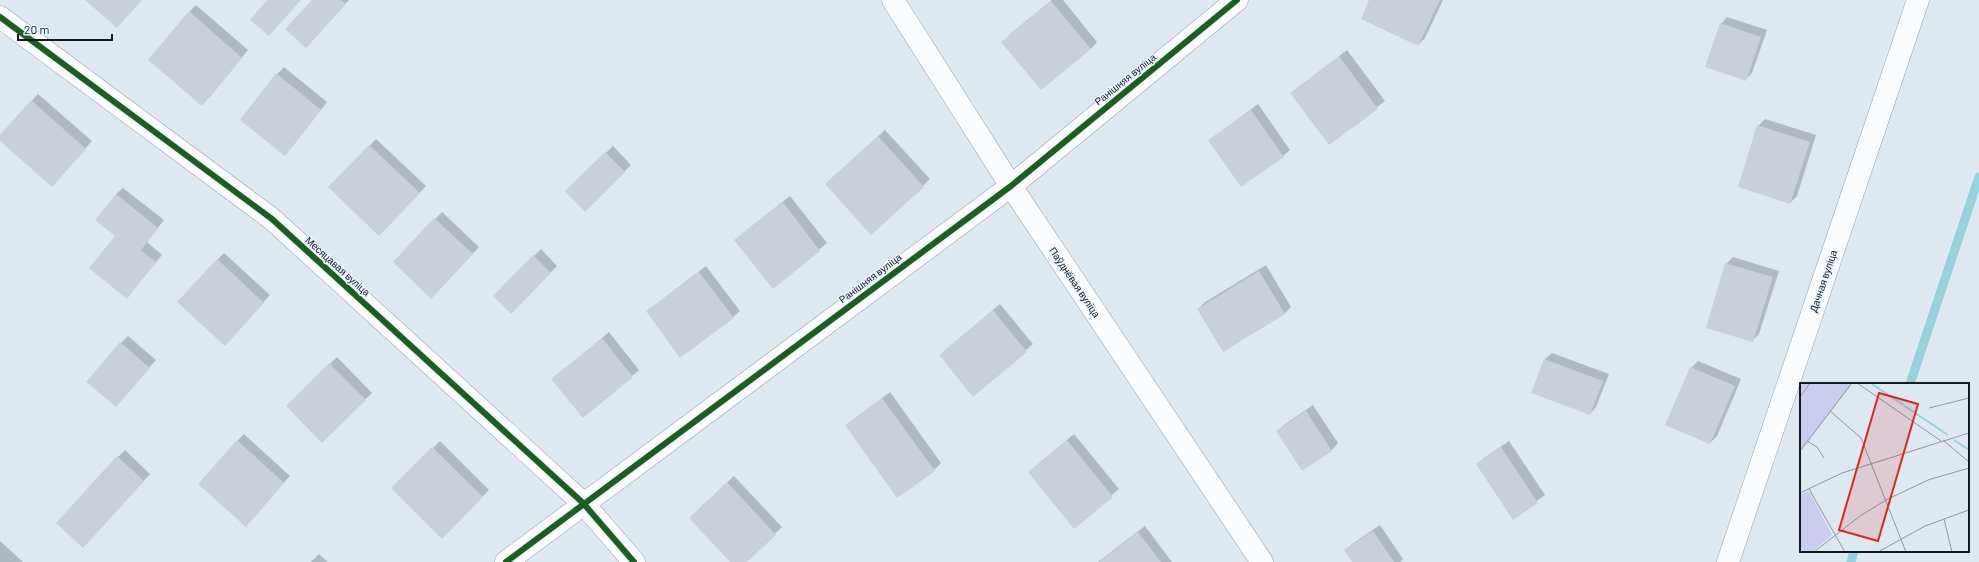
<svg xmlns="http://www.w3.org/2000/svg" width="1979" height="562" viewBox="0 0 1979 562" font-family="Barlow,sans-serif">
	<rect width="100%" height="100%" fill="#dee8f1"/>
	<path fill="#0003" d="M 313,0 L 349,0 L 313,40 Z
		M 1052,0 L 1063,0 L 1097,42 L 1091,49 L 1009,35 Z
		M 1371,0 L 1443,0 L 1425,38 L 1418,45 Z
		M 196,5 L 248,50 L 209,98 L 189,12 Z
		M 1727,17 L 1767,30 L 1752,73 L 1745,80 L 1721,24 Z
		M 1347,50 L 1385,101 L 1329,144 L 1292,93 Z
		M 284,67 L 327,102 L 291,148 L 277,74 Z
		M 38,94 L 92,141 L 58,179 L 0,139 L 0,136 Z
		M 1258,104 L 1290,150 L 1283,156 L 1210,140 Z
		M 1765,119 L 1816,135 L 1797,196 L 1790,203 L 1758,126 Z
		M 885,130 L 930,179 L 871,234 L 833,177 Z
		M 376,139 L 426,186 L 386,228 L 330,187 Z
		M 613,146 L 631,165 L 585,210 L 566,191 Z
		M 123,188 L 164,220 L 147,242 L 162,255 L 127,297 L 116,236 L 116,194 Z
		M 790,196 L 827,243 L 773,287 L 743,233 Z
		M 442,212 L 479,247 L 431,297 L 394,262 Z
		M 541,249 L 557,266 L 511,313 L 494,296 Z
		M 224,253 L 270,295 L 231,338 L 217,260 Z
		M 1733,257 L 1779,271 L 1759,334 L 1752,341 L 1726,264 Z
		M 1266,265 L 1291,307 L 1284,314 L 1198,309 L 1205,302 Z
		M 706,266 L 740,311 L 733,317 L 647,311 Z
		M 1000,304 L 1033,344 L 973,395 L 940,355 Z
		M 609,332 L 639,370 L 632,376 L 553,379 Z
		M 128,336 L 156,360 L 122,399 L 121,343 Z
		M 1552,353 L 1609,374 L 1596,407 L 1590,414 L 1533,392 L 1545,359 Z
		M 337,357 L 372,393 L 322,441 L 287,406 Z
		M 1698,361 L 1741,379 L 1717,436 L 1710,443 L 1691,368 Z
		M 890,392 L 941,463 L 934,470 L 847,425 Z
		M 1313,405 L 1338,443 L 1332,450 L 1302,469 L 1278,432 L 1284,425 Z
		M 244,434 L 290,476 L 252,519 L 237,441 Z
		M 1074,434 L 1119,489 L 1074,527 L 1029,472 Z
		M 440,441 L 489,490 L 442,537 L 393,488 Z
		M 1509,441 L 1545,495 L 1514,518 L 1477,464 L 1484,458 Z
		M 125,450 L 150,474 L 90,540 L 118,457 Z
		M 734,476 L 782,527 L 745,562 L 732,562 L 697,511 Z
		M 1380,525 L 1403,559 L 1400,562 L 1353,562 L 1345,551 L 1352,544 Z
		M 1145,526 L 1172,562 L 1098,562 Z
		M 0,541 L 23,562 L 0,562 Z
		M 319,554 L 328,562 L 311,562 Z"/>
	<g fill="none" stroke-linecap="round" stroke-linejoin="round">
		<path stroke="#94d2dd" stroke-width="9" d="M 1910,384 L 1979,177
			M 1851,562 L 1854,551"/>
	</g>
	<path fill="#c9d0d8" d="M 85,0 L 142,0 L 117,28 Z
		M 267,0 L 301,0 L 269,36 L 250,20 Z
		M 312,0 L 341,0 L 346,4 L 306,48 L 285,29 Z
		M 1369,0 L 1440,0 L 1418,46 L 1361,19 Z
		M 1051,1 L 1091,49 L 1041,90 L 1001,42 Z
		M 189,11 L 242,58 L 202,106 L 148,60 Z
		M 1720,23 L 1761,37 L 1746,81 L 1705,67 Z
		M 1339,56 L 1378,109 L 1329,145 L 1290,93 Z
		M 276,73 L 321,110 L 285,156 L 240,120 Z
		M 31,100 L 86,149 L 52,187 L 0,141 L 0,135 Z
		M 1251,110 L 1284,157 L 1241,187 L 1208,140 Z
		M 1757,125 L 1810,142 L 1790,204 L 1738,187 Z
		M 878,136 L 924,187 L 871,235 L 825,184 Z
		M 369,145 L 420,193 L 379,236 L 328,187 Z
		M 605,152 L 625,172 L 585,212 L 565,191 Z
		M 116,194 L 158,228 L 141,250 L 156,262 L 127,299 L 89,268 L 115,236 L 95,220 Z
		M 783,202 L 820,251 L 773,289 L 734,240 Z
		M 434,218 L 473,254 L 431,299 L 393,262 Z
		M 533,255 L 551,273 L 511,314 L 493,296 Z
		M 217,259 L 264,303 L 225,346 L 177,302 Z
		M 1725,263 L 1773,277 L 1753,342 L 1706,328 Z
		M 1259,271 L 1285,314 L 1223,352 L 1197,309 Z
		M 699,272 L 734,318 L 680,358 L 646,311 Z
		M 993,310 L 1027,352 L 973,397 L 939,355 Z
		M 602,338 L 633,377 L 583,418 L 551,379 Z
		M 120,342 L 150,368 L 116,407 L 86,382 Z
		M 1544,359 L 1603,381 L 1590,415 L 1531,393 Z
		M 329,363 L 366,400 L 322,443 L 286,406 Z
		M 1690,367 L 1735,386 L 1710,444 L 1665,425 Z
		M 882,398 L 935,471 L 897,498 L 845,425 Z
		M 1306,411 L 1332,451 L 1302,471 L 1276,431 Z
		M 237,440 L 284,483 L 246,527 L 198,484 Z
		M 1067,440 L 1113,497 L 1074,529 L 1028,472 Z
		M 432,447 L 483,497 L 442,539 L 391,488 Z
		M 1501,447 L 1538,503 L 1513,520 L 1476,464 Z
		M 117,456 L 144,481 L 83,548 L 56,523 Z
		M 727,482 L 776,535 L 747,562 L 730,562 L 689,518 Z
		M 1373,531 L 1394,562 L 1352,562 L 1344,550 Z
		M 1138,532 L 1161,562 L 1099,562 Z"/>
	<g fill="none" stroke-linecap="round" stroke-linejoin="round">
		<g stroke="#9aa1a8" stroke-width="23">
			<path id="street" d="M 893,0 L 1011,186 L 1262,562
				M 0,17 L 272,219 L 583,503 L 634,562
				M 506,562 L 1011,186 L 1237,0
				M 1728,562 L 1918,0"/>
		</g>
		<use href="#street" stroke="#fafcfd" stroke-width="22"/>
		<g stroke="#e9f4fe" stroke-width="8">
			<path id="cycleway" d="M 0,17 L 272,219 L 583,503 L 634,562
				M 506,562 L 1011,186 L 1237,0"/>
		</g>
		<use href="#cycleway" stroke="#1b5e20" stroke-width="6"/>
	</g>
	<g text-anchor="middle" stroke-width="3" stroke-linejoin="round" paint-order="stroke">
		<g font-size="10" fill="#13191f" stroke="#e9f4fe">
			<text transform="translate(1125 79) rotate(-39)" y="4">Ранішняя вуліца</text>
			<text transform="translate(338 266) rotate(42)" y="4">Месяцавая вуліца</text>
			<text transform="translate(870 278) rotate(-37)" y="4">Ранішняя вуліца</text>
			<text transform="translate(1823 281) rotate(-71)" y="4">Дачная вуліца</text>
			<text transform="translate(1075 282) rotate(56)" y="4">Паўднёвая вуліца</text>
		</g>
	</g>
	<g transform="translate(1800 383)">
		<rect width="169" height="169" fill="#dee8f1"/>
		<path d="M 6,109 L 10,110 L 32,152 L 12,169 L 0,169 L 0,112 Z" fill="#cacdee"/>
		<path d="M 0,0 L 52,0 L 0,69 Z" fill="#cacdee"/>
		<path fill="none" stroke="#94d2dd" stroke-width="2" d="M 72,1 L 148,52M 154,57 L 169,67"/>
		<path fill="none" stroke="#8d959d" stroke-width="1" d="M 57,0 L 141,58M 0,14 L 10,0M 129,25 L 169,15M 30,28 L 61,55 L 106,169M 143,57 L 169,79M 7,58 L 17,64 L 24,75M 0,68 L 52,0M 9,106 L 45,169M 0,110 L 42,90 L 169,50M 144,136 L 152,169M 14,169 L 60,133 L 86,117 L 128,97 L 169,85M 78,169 L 125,143 L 169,127"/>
		<path fill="#d62828" fill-opacity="0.15" stroke="#d62828" stroke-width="2" d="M 79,10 L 118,21 L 78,158 L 39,147 Z"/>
		<rect width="169" height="169" fill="none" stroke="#13191f" stroke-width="2"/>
	</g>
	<path d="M18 34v6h94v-6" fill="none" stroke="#13191f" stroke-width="2"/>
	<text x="24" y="34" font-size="12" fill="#13191f" stroke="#e9f4fe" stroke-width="3" paint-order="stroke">20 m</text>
</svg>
